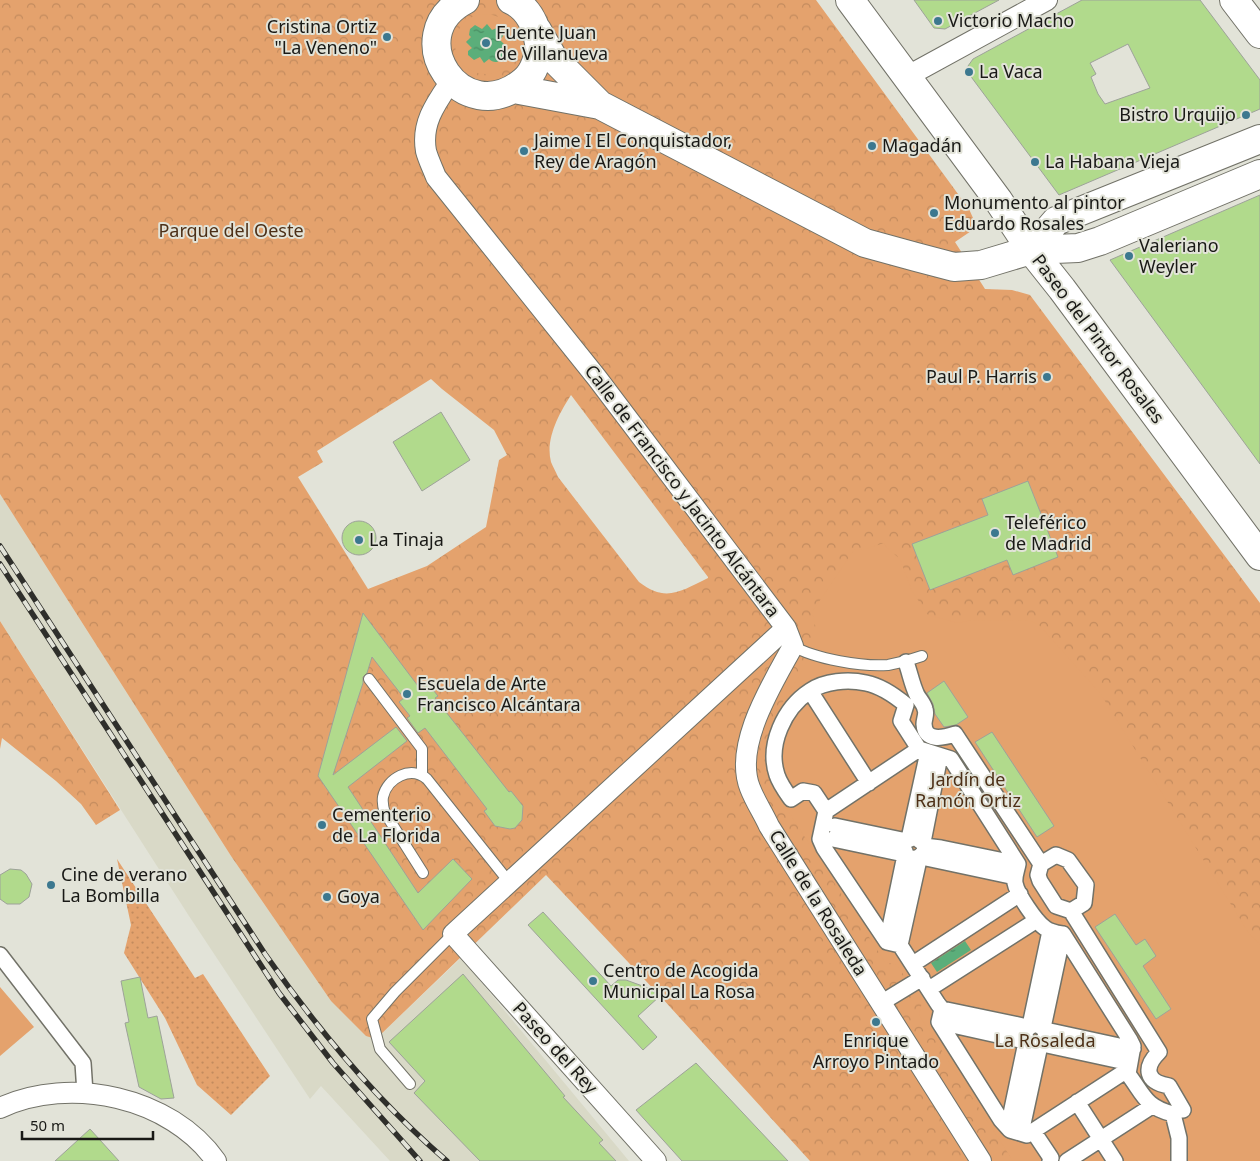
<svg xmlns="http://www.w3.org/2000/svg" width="1260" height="1161" viewBox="0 0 1260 1161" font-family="'Noto Sans',sans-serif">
	<defs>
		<pattern id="grass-dots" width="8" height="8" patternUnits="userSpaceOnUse" patternTransform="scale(1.25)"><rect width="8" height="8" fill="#e4a26d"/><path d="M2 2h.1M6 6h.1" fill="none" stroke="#c38b5e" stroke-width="1.8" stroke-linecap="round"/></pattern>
		<pattern id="park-crowns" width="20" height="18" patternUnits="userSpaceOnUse" patternTransform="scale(1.25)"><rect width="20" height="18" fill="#e4a26d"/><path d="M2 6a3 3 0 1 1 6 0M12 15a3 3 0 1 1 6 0" fill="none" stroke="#c38b5e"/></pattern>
		<pattern id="water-ripples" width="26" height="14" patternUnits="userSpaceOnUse" patternTransform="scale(1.25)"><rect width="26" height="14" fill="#5bae7a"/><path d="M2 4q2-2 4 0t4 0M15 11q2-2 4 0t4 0" fill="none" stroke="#4a8d63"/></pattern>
	</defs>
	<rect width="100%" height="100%" fill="#e2e3d8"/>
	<path fill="#d9d9c7" d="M 0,494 L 231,856 L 331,1001 L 376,1039 L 461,958 L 629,1161 L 390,1161 L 321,1086 L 310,1099 L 189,916 L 0,621 Z"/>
	<path fill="url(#grass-dots)" d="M 117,859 L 195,978 L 203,974 L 270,1076 L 231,1115 L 197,1085 L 165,1018 L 124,953 L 131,925 Z"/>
	<path fill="url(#park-crowns)" fill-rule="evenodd" d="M 0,0 L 816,0 L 969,209 L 977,227 L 955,242 L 985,289 L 1012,290 L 1030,295 L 1260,603 L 1260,1161 L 914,949 L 1020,1161 L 810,1161 L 661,997 L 546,875 L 376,1039 L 366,1036 L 331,1001 L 231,856 L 0,494 ZM 431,379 L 442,389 L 494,430 L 507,455 L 499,460 L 486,527 L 427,566 L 368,589 L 298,477 L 323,462 L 317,451 ZM 571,395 L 708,577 L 708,578 C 681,591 666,603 639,582 L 558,477 C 556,472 553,467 551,462 C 545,439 559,414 571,395 Z
		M 0,621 L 120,810 L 96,825 L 81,804 L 56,781 L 2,738 L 0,749 Z"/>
	<path fill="#e4a26d" d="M455 44a30 30 0 1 1 60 0a30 30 0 1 1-60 0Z
		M 884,543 L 887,548 L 900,559 L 912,591 L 928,615 L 958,623 L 971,620 L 1031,621 L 1039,625 L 1100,693 L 1248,932 L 1260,945 L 1260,1161 L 1013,1161 L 919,1015 L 922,1002 L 897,965 L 885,962 L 783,803 L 769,770 L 766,758 L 771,727 L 777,711 L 801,673 L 816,643 L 816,629 L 812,612 L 854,550 L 865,549 Z
		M 0,987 L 34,1027 L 0,1056 Z"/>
	<path fill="url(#water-ripples)" d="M 487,24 L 492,30 L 499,27 L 503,32 L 503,36 L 500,40 L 505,45 L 500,50 L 503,55 C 501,63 494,64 489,59 L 484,63 L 480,57 L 474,60 L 468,55 L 468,51 L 472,48 L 466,42 L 471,37 L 469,35 L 470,29 L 475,25 L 482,29 Z
		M 965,941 L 971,950 L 937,972 L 931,963 Z"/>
	<path fill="#b1da8c" stroke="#9da299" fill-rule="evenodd" d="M 914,0 L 999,0 L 945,29 L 934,28 Z
		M 1082,0 L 1200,0 L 1260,80 L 1260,109 L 1059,195 L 969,74 L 968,66 L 973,59 ZM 1128,44 L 1150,88 L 1105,104 L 1098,94 L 1091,77 L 1096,74 L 1090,63 Z
		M 1260,195 L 1260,464 L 1110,260 Z
		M 441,412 L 470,460 L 422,491 L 393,442 Z
		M 1028,481 L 1058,557 L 1013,575 L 1007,560 L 930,590 L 912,544 L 988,515 L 982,499 Z
		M342 538a17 17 0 1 1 34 0a17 17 0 1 1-34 0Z
		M 363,613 L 421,690 L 428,684 L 438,696 L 435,698 L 509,792 L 511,791 L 523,806 L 522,820 L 515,828 L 510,829 L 495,826 L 484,811 L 487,809 L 425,728 L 418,733 L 407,718 L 410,716 L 399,702 L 404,698 L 372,657 L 367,673 L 363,677 L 363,683 L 333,775 L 396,727 L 407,741 L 348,787 L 418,893 L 453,859 L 472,879 L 423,930 L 318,776 Z
		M 944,681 L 968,717 L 956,725 L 944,727 L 935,714 L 933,704 L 927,693 Z
		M 992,732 L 1054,826 L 1037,837 L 975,742 Z
		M 10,869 L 21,870 L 26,874 L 32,884 L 29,897 L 20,904 L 7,904 L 0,899 L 0,875 Z
		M 543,912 L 611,986 L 618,980 L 626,980 L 648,988 L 660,996 L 638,1016 L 657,1037 L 643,1050 L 528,925 Z
		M 1115,914 L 1136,945 L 1145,939 L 1156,956 L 1143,966 L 1171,1009 L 1156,1019 L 1095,927 Z
		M 463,974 L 565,1096 L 563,1097 L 603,1140 L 599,1143 L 616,1161 L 480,1161 L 414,1093 L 425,1081 L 389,1042 Z
		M 140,977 L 148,1018 L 157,1016 L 174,1098 L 161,1099 L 139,1087 L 125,1023 L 129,1022 L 121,981 Z
		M 696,1063 L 788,1161 L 682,1161 L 636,1110 Z
		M 90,1129 L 119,1161 L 55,1161 Z"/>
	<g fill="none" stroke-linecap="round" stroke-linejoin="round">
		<g stroke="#727268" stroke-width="12">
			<path id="service" d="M 793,646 C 815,659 863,667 888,665 C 900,663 911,660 922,656
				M 369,679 L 422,749 L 422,775
				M 423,873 L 385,813 C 383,807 382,803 383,797 C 387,778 411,765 427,779 L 509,882
				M 410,1084 L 380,1049 L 372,1019 L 395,992 L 453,934"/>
		</g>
		<g stroke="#727268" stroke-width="18">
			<path id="pedestrian" d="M 906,662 C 910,673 912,685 917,695 C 920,700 924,704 925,709 C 927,714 924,719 924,724 C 925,742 943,738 955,734 L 1041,864 L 1038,875 L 1040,881 L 1056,906 L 1071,911 L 1159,1052 C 1143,1068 1146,1082 1169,1086 L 1183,1110
				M 810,691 L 869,783
				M 826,811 L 814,793 L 803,791 L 791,799 C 786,792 780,784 777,775 C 767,745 784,708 810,691 C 825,681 848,679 866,683 C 881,686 894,695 906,705 L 901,721 L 919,749 L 951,759 L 1018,864 C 1017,870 1014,876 1015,883 C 1017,894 1036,922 1045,928 C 1050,932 1057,933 1063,934
				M 835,826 L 902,840 L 906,842
				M 833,839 L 899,853 L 905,851
				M 911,839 L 910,834 L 928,752
				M 920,841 L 924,837 L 940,756
				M 924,846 L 941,848 L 1018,864
				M 921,855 L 926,858 L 1015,877
				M 915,858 L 918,864 L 900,945 L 938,1004 L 942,1009 L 1023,1026 L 1027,1030
				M 1041,864 L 1056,855 L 1068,860 L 1086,885 L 1084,903 L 1071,911
				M 1063,934 L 1130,1040 L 1133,1046 L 1128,1074 C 1144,1095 1145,1107 1173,1114 L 1179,1138 L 1179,1161
				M 887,942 L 904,860 L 908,856
				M 900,945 L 887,942 L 824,848 L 820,839 L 826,811 L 919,749
				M 0,955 L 83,1063 L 85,1093
				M 913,964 L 1020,894
				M 929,989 L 1037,920
				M 881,1003 L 922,978
				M 942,1009 L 939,1022 L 1001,1120 L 1010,1130 L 1027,1135 L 1121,1074 L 1128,1072
				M 939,1022 L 1020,1040 L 1026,1038
				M 1032,1026 L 1031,1021 L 1050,931
				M 1041,1027 L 1044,1023 L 1063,934
				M 1045,1032 L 1050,1031 L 1133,1049
				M 1042,1041 L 1047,1045 L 1130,1063
				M 1077,1102 L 1115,1161
				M 1008,1128 L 1025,1047 L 1029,1042
				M 1033,1131 L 1051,1158 L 1050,1161
				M 1021,1133 L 1039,1050 L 1036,1044
				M 1067,1161 L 1152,1106"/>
		</g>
		<g stroke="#727268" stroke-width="22">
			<path id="minor" d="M 906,77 L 1047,0
				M 451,81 C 436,103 421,123 426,151 C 428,159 433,169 436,177 L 597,378 L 786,628 L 793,646 C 773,683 733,745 750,788 C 755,801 763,813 769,826 L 981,1161
				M 0,1108 C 70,1075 171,1097 216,1161
				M 656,1161 L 453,934 L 786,628"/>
		</g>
		<g stroke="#727268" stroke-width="30">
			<path id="secondary" d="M 850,0 L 998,200 L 1031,250 L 1062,289 L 1260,556
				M 1234,0 L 1260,34"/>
		</g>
		<g stroke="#727268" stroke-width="30">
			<path id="primary" d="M 465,0 C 398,35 462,133 524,81 C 534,73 540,55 539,43 C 536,25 529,8 511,0
				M 537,30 L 553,58 L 600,105
				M 514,89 L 600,105 L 865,243 L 916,257 L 954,267 L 981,265 L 1031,250 L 1078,248 L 1100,241 L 1260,174
				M 1031,250 L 1056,221 L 1260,139"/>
		</g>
		<use href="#service" stroke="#fff" stroke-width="10"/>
		<use href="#pedestrian" stroke="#fff" stroke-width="15"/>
		<use href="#minor" stroke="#fff" stroke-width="20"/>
		<use href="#secondary" stroke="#fff" stroke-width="28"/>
		<use href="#primary" stroke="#fff" stroke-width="28"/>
		<g stroke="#2f2f2b" stroke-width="5.5">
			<path id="rail" d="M 0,546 L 265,954 C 318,1030 377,1101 447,1161
				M 0,564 L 279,993 L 333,1063 L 420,1161"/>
		</g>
		<use href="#rail" stroke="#e2e3d8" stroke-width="4" stroke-dasharray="11" stroke-linecap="butt"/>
	</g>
	<g fill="#3c788f" stroke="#e2e3d8" stroke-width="2">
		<circle cx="938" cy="21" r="5"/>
		<circle cx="387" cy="37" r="5"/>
		<circle cx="486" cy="43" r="5"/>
		<circle cx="969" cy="72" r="5"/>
		<circle cx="1246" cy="115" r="5"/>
		<circle cx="872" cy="146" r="5"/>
		<circle cx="524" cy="151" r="5"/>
		<circle cx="1035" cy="162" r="5"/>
		<circle cx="934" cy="213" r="5"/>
		<circle cx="1129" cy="256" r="5"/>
		<circle cx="1047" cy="377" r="5"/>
		<circle cx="995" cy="533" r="5"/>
		<circle cx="359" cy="540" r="5"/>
		<circle cx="407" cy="694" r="5"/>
		<circle cx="322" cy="825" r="5"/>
		<circle cx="51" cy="885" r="5"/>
		<circle cx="327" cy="897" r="5"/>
		<circle cx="593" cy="981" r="5"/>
		<circle cx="876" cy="1022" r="5"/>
	</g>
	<g text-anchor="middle" stroke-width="4" stroke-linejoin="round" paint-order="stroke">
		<g font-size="18" fill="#191916" stroke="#e2e3d8" text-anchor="start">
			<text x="948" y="27">Victorio Macho</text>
			<text x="377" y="33" text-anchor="end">Cristina Ortiz<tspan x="377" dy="21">"La Veneno"</tspan></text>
			<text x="496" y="39">Fuente Juan<tspan x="496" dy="21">de Villanueva</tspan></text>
			<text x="979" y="78">La Vaca</text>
			<text x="1236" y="121" text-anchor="end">Bistro Urquijo</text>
			<text x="534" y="147">Jaime I El Conquistador,<tspan x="534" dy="21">Rey de Aragón</tspan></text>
			<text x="882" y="152">Magadán</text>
			<text x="1045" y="168">La Habana Vieja</text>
			<text x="944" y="209">Monumento al pintor<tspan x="944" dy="21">Eduardo Rosales</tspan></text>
			<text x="1139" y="252">Valeriano<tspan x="1139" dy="21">Weyler</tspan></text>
			<text x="1037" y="383" text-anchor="end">Paul P. Harris</text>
			<text x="1005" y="529">Teleférico<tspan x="1005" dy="21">de Madrid</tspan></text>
			<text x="369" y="546">La Tinaja</text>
			<text x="417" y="690">Escuela de Arte<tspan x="417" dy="21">Francisco Alcántara</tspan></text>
			<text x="332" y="821">Cementerio<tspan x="332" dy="21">de La Florida</tspan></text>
			<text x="61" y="881">Cine de verano<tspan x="61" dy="21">La Bombilla</tspan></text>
			<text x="337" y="903">Goya</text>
			<text x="603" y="977">Centro de Acogida<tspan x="603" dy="21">Municipal La Rosa</tspan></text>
			<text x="876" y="1047" text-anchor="middle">Enrique<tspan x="876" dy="21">Arroyo Pintado</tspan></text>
		</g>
		<g font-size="18" fill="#4d3017" stroke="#e2e3d8">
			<text x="231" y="237">Parque del Oeste</text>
			<text x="968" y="786">Jardín de<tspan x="968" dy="21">Ramón Ortiz</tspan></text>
			<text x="1045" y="1047">La Rosaleda</text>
		</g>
		<g font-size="18" fill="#191916" stroke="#e2e3d8">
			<text transform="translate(1098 339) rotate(53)" y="6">Paseo del Pintor Rosales</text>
			<text transform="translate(682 491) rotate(53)" y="6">Calle de Francisco y Jacinto Alcántara</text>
			<text transform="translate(818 903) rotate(58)" y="6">Calle de la Rosaleda</text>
			<text transform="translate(555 1048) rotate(48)" y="6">Paseo del Rey</text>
		</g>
	</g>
	<path d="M22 1131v8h131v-8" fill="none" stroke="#191916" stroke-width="2.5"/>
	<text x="30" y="1131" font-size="15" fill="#191916" stroke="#e2e3d8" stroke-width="4" paint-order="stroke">50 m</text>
</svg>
